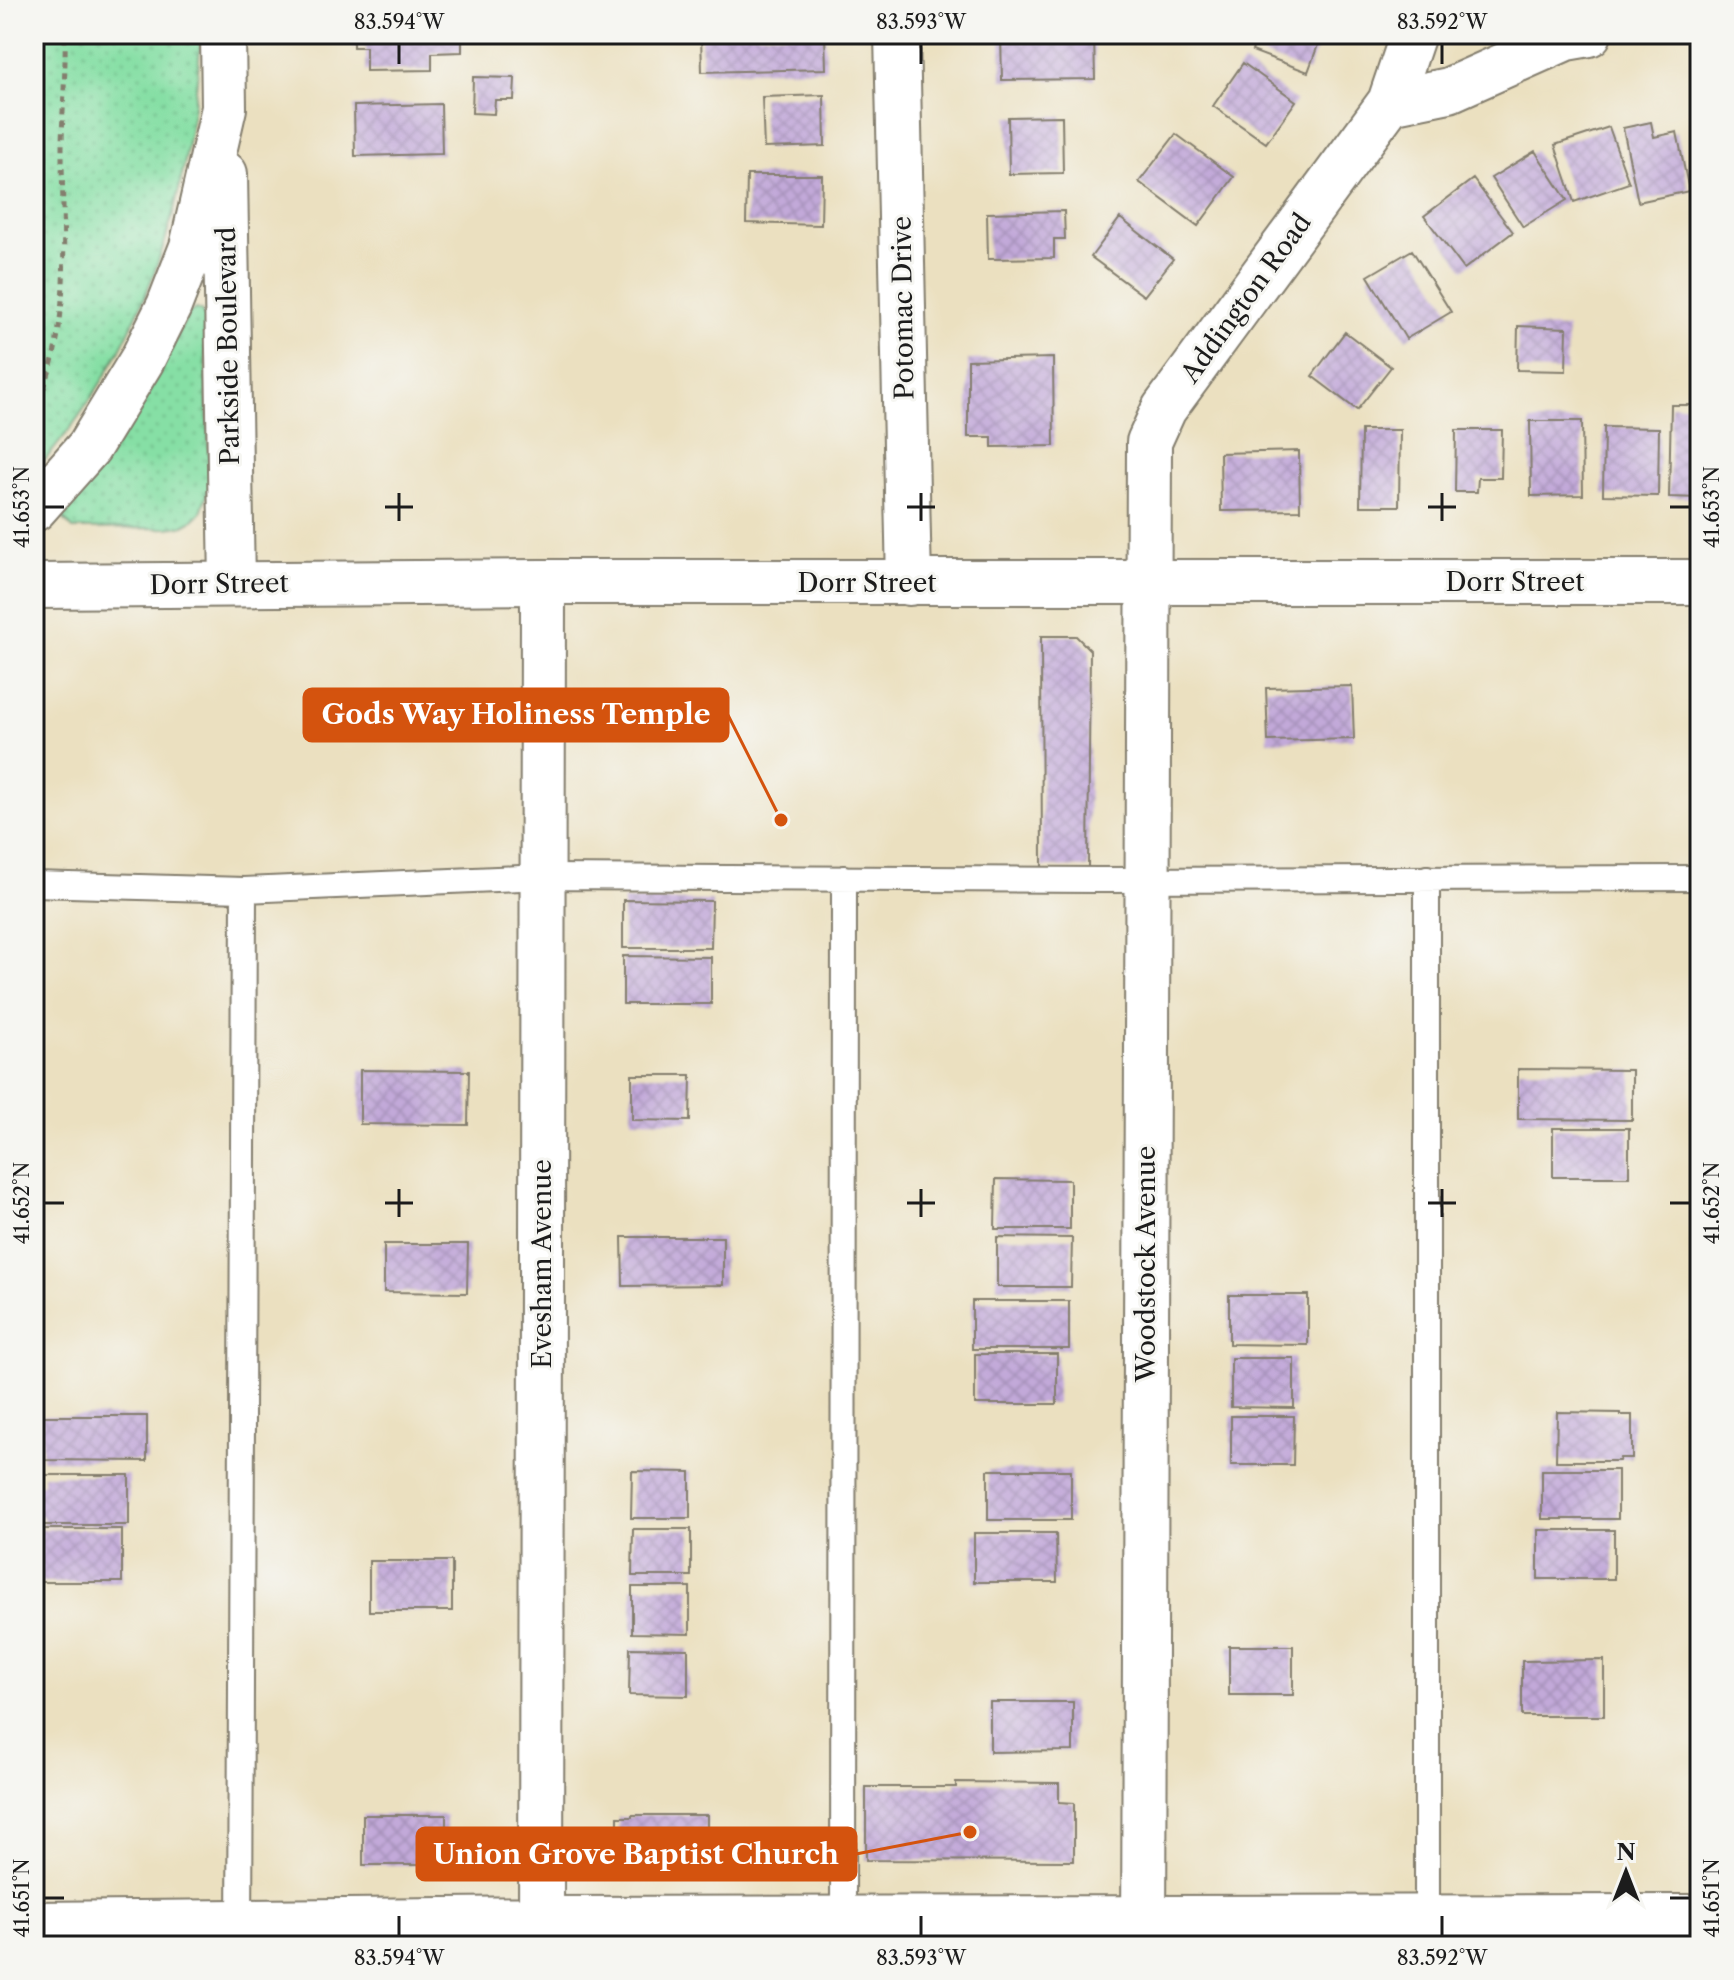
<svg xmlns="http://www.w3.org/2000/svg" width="1734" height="1980" viewBox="0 0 1734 1980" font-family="'Libre Caslon Text',serif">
	<defs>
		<pattern id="green-dots" width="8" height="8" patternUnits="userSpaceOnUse" patternTransform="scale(2)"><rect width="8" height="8" fill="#86dfa5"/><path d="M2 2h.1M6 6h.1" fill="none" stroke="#73bf8d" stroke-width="1.8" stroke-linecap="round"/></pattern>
		<pattern id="building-cross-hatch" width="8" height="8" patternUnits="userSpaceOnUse" patternTransform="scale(2)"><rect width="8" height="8" fill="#c2a9d9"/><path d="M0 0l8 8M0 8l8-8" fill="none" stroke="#a691ba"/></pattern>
	</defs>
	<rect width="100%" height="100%" fill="#f6f6f2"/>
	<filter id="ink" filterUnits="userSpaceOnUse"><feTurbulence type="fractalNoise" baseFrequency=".0125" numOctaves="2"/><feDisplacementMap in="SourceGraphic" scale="16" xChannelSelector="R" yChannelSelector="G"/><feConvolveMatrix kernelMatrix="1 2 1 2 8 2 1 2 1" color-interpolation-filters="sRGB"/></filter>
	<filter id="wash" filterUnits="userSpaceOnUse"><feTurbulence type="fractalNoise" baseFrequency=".006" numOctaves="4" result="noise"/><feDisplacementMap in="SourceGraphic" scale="32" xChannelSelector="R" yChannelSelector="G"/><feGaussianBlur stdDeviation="1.8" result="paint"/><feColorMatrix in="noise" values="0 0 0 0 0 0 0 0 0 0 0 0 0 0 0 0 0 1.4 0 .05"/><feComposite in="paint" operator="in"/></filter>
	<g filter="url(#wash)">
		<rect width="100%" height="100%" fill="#ebe0c0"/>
		<path fill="url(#green-dots)" stroke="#517e60" stroke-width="2" d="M 34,34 L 201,34 C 190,201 147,346 34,473 Z
			M 196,309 L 201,311 L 204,316 L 210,484 L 201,512 L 193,520 L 182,526 L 167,528 L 73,529 L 62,517 L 67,508 L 98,472 L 136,417 L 189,313 Z"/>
		<g id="blocks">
			<path fill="url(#building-cross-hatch)" d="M 353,34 L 462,34 L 462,52 L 432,53 L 432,70 L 366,71 L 366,47 L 353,47 Z
				M 701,34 L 825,34 L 826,69 L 702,72 Z
				M 1001,34 L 1094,34 L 1095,79 L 1002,80 Z
				M 1258,34 L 1322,34 L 1308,72 L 1252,51 Z
				M 1243,63 L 1296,101 L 1266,143 L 1213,106 Z
				M 473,77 L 515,78 L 514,100 L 495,100 L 494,114 L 472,113 Z
				M 824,95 L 825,146 L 764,148 L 762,97 Z
				M 1700,98 L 1700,137 L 1698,137 L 1692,99 Z
				M 441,104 L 442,154 L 355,156 L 354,106 Z
				M 1062,116 L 1063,173 L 1009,174 L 1008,117 Z
				M 1651,122 L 1654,137 L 1677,132 L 1689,191 L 1638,202 L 1623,128 Z
				M 1609,127 L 1629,183 L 1574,202 L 1555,145 Z
				M 1176,134 L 1234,177 L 1198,226 L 1139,182 Z
				M 1535,151 L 1567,200 L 1523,227 L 1491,178 Z
				M 747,175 L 822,175 L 821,225 L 746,223 Z
				M 1473,179 L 1513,232 L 1464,269 L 1424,216 Z
				M 1064,211 L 1065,239 L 1054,239 L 1054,258 L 988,259 L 987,213 Z
				M 1120,218 L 1173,259 L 1144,296 L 1091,257 Z
				M 1412,250 L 1451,312 L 1406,339 L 1368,276 Z
				M 1518,326 L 1567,328 L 1566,371 L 1517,370 Z
				M 1345,332 L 1391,367 L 1357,410 L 1312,376 Z
				M 1053,358 L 1054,446 L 992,447 L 992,437 L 968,437 L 968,360 Z
				M 1671,405 L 1700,405 L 1700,498 L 1669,497 Z
				M 1530,421 L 1582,421 L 1583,495 L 1531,496 Z
				M 1604,427 L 1659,428 L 1658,496 L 1603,495 Z
				M 1361,430 L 1400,430 L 1399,506 L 1360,506 Z
				M 1456,430 L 1502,430 L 1501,478 L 1478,478 L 1477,492 L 1455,492 Z
				M 1299,451 L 1300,510 L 1221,511 L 1220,453 Z
				M 1041,636 L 1076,636 L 1090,650 L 1088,868 L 1042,867 Z
				M 1352,686 L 1354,739 L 1268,741 L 1266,688 Z
				M 623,900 L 712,901 L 711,948 L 623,948 Z
				M 623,956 L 711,957 L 711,1004 L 623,1004 Z
				M 1518,1069 L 1632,1070 L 1632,1120 L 1518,1119 Z
				M 360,1070 L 469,1071 L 468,1125 L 360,1124 Z
				M 632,1075 L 691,1075 L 690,1121 L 632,1120 Z
				M 1553,1128 L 1629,1128 L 1629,1177 L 1553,1177 Z
				M 996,1179 L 1070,1180 L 1070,1229 L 995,1229 Z
				M 622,1237 L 723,1237 L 723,1285 L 623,1286 Z
				M 997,1237 L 1072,1238 L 1071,1287 L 997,1287 Z
				M 384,1244 L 468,1244 L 467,1293 L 384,1292 Z
				M 1229,1295 L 1308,1295 L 1308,1345 L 1229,1344 Z
				M 972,1301 L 1069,1301 L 1069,1349 L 972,1349 Z
				M 975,1354 L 1057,1354 L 1057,1404 L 975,1404 Z
				M 1231,1358 L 1294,1358 L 1294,1408 L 1231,1407 Z
				M 1557,1412 L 1620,1413 L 1620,1415 L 1632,1415 L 1632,1458 L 1620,1458 L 1619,1461 L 1556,1461 Z
				M 42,1416 L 147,1416 L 147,1461 L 42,1460 Z
				M 1231,1416 L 1294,1416 L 1293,1465 L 1231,1465 Z
				M 988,1470 L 1071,1470 L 1071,1520 L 988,1520 Z
				M 1542,1470 L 1618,1470 L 1618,1519 L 1542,1519 Z
				M 632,1471 L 690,1472 L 690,1518 L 631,1518 Z
				M 43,1475 L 129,1475 L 129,1525 L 43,1525 L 43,1516 L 34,1516 L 34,1484 L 43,1484 Z
				M 34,1529 L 122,1529 L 122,1582 L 34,1582 Z
				M 633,1529 L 691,1529 L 691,1576 L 632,1576 Z
				M 1538,1530 L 1614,1530 L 1614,1579 L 1538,1579 Z
				M 974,1533 L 1056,1533 L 1057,1582 L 974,1582 Z
				M 369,1561 L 452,1561 L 452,1611 L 369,1611 Z
				M 632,1587 L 690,1587 L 690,1634 L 632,1633 Z
				M 1229,1646 L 1293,1646 L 1293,1695 L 1229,1695 Z
				M 630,1648 L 688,1649 L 688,1696 L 629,1695 Z
				M 1604,1660 L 1604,1716 L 1522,1716 L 1522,1661 Z
				M 990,1702 L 1073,1702 L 1073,1751 L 990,1752 Z
				M 956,1782 L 1059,1783 L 1059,1802 L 1074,1803 L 1074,1861 L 866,1860 L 866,1787 L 956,1787 Z
				M 363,1815 L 446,1815 L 446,1865 L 363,1865 Z
				M 632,1815 L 707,1815 L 707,1864 L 632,1864 L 632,1860 L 618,1860 L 618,1817 L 632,1817 Z"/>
		</g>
	</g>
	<g filter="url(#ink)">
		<use href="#blocks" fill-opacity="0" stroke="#847e6e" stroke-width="2"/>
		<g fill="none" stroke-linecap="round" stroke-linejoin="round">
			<g stroke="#847e6e" stroke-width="28">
				<path id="lane" d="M 1427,878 L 1427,1918
					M 34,884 L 244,890 L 543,877 L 1099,880 L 1700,878
					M 240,1946 L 244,890
					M 843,1946 L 844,878"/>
			</g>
			<g stroke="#847e6e" stroke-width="48">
				<path id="street" d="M 897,34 L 909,583
					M 1390,102 L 1449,90 L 1566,38 L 1589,34
					M 34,1924 L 541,1919 L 1700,1917
					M 541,1946 L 543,582
					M 1144,1946 L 1149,442 L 1164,409 L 1390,102 L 1413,34"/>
			</g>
			<g stroke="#847e6e" stroke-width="48">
				<path id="secondary" d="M 225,174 L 232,584
					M 34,509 L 89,447 L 142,360 L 169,306 L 192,247 L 224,108 L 223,34
					M 34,586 L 543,582 L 1700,582"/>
			</g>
			<path stroke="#847e6e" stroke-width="5" stroke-dasharray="6 6" stroke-linecap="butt" d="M 34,410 C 74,332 62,236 62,151 C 62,112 66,73 65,34"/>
			<use href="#lane" stroke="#fff" stroke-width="24"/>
			<use href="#street" stroke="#fff" stroke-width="44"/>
			<use href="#secondary" stroke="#fff" stroke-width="44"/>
		</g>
	</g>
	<path fill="none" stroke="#1c1c1c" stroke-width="3" d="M 399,44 L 399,64M 921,44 L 921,64M 1442,44 L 1442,64M 399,493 L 399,521M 921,493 L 921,521M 1442,493 L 1442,521M 44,507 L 64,507M 385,507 L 413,507M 907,507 L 935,507M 1428,507 L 1456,507M 1670,507 L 1690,507M 399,1189 L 399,1217M 921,1189 L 921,1217M 1442,1189 L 1442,1217M 44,1203 L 64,1203M 385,1203 L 413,1203M 907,1203 L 935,1203M 1428,1203 L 1456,1203M 1670,1203 L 1690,1203M 44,1898 L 64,1898M 1670,1898 L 1690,1898M 399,1916 L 399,1936M 921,1916 L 921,1936M 1442,1916 L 1442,1936"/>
	<g text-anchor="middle" stroke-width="6" stroke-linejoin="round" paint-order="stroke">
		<g font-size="26" fill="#1c1c1c" stroke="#f6f6f2">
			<text transform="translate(1246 298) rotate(-54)" y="9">Addington Road</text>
			<text transform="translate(903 308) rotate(-91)" y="9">Potomac Drive</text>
			<text transform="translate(228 346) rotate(-91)" y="9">Parkside Boulevard</text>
			<text x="1515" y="591">Dorr Street</text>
			<text x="867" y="592">Dorr Street</text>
			<text transform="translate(219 584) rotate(-1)" y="9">Dorr Street</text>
			<text transform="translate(542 1264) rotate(-90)" y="9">Evesham Avenue</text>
			<text transform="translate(1146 1264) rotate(-90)" y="9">Woodstock Avenue</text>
		</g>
	</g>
	<path fill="none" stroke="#d4530e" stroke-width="3" d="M781 820L728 715M970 1832L856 1854"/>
	<g fill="#d4530e" stroke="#f6f6f2" stroke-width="3">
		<circle cx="781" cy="820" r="8"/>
		<circle cx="970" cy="1832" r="8"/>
	</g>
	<g fill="#d4530e" stroke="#d4530e" stroke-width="3">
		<rect x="304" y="689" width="424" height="52" rx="8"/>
		<rect x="417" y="1828" width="439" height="52" rx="8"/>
	</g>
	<g font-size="28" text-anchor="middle" font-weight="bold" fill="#fff">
		<text x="516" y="724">Gods Way Holiness Temple</text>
		<text x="636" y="1864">Union Grove Baptist Church</text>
	</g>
	<rect width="1734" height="1980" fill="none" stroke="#f6f6f2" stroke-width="88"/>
	<g transform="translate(1626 1872)" stroke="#f6f6f2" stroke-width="6" paint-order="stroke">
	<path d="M0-6L14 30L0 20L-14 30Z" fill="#1c1c1c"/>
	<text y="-12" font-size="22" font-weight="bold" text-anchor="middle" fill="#1c1c1c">N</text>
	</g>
	<rect x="44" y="44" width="1646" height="1892" fill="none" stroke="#1c1c1c" stroke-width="3"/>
	<g font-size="20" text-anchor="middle" fill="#1c1c1c">
		<text x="399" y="29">83.594°W</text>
		<text x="921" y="29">83.593°W</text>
		<text x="1442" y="29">83.592°W</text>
		<text transform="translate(22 507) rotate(-90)" y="7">41.653°N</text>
		<text transform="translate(1712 507) rotate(-90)" y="7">41.653°N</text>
		<text transform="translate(22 1203) rotate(-90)" y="7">41.652°N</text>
		<text transform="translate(1712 1203) rotate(-90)" y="7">41.652°N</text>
		<text transform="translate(22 1898) rotate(-90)" y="7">41.651°N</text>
		<text transform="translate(1712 1898) rotate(-90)" y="7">41.651°N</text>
		<text x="399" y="1965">83.594°W</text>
		<text x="921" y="1965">83.593°W</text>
		<text x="1442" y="1965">83.592°W</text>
	</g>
</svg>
